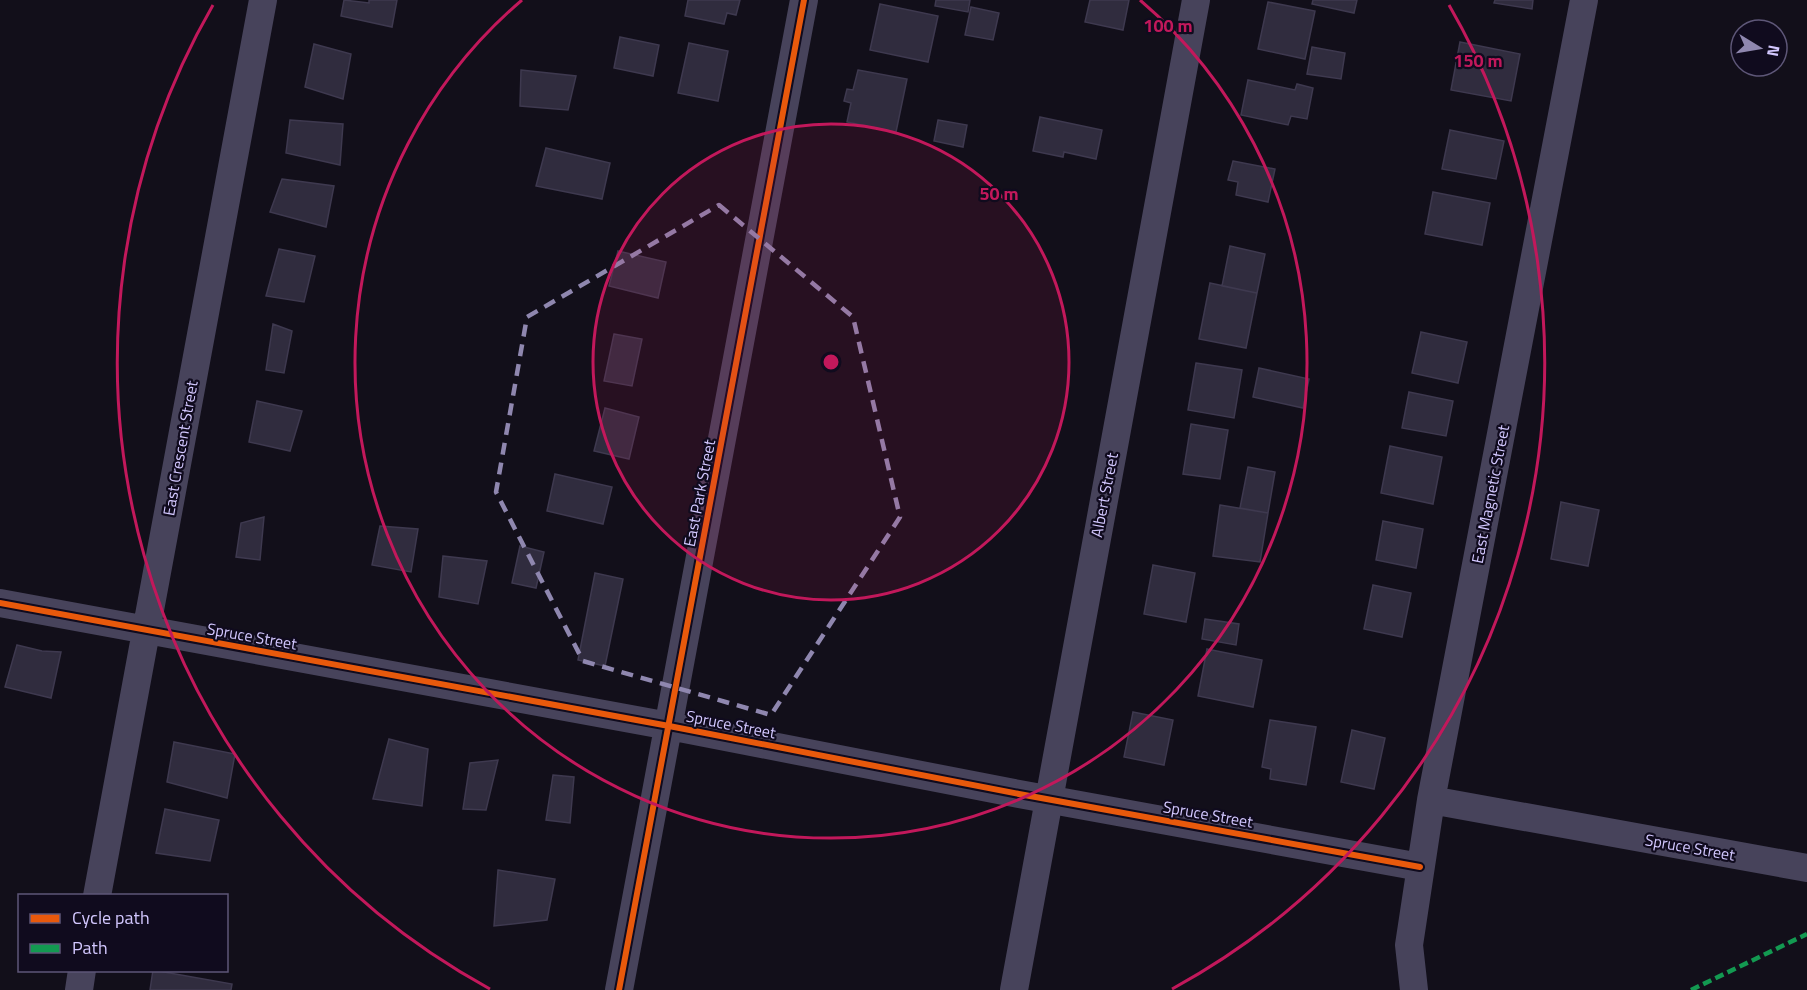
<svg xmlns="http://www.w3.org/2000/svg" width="1807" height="990" viewBox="0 0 1807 990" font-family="'Titillium Web',sans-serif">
	<rect width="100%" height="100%" fill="#120f1a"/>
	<path fill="#302c3e" stroke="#3e394f" stroke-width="1.5" d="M 344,0 L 369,3 L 369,0 L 397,0 L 392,27 L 341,16 Z
		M 688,0 L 740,0 L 736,15 L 727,13 L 724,24 L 685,16 Z
		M 936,0 L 970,0 L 968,12 L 935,6 Z
		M 1090,0 L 1129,0 L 1123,30 L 1085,22 Z
		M 1313,0 L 1357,0 L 1354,13 L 1312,4 Z
		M 1495,0 L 1533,0 L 1532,9 L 1494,3 Z
		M 1268,2 L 1315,11 L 1305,59 L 1258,49 Z
		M 880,4 L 938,16 L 928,62 L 870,50 Z
		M 971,7 L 999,13 L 993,40 L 965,35 Z
		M 620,37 L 659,45 L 653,76 L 614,68 Z
		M 1460,42 L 1520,54 L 1511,101 L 1451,90 Z
		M 689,43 L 728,51 L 718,101 L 678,93 Z
		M 314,44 L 351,54 L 343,99 L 305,87 Z
		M 1312,47 L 1345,53 L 1341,79 L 1307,74 Z
		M 521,70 L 576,76 L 568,110 L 520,106 Z
		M 858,70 L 907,79 L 896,132 L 847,122 L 851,103 L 844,101 L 847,89 L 853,90 Z
		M 1248,80 L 1295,90 L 1297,84 L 1313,88 L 1307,119 L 1291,116 L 1288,125 L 1241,115 Z
		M 1040,117 L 1102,130 L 1096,159 L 1064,152 L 1063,157 L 1033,151 Z
		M 290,120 L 343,124 L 340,165 L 286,153 Z
		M 938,120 L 967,125 L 963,147 L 934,141 Z
		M 1450,130 L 1504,141 L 1496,179 L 1442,169 Z
		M 546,148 L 610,163 L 602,199 L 536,186 Z
		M 1233,161 L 1275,169 L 1268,202 L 1236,195 L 1238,182 L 1228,180 Z
		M 282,179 L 334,186 L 326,227 L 270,212 Z
		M 1433,192 L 1490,203 L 1482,245 L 1425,234 Z
		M 1230,246 L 1265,254 L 1257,293 L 1222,286 Z
		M 279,249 L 315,256 L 304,302 L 266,296 Z
		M 618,251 L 666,262 L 658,298 L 609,286 Z
		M 1210,283 L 1257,293 L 1246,348 L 1199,339 Z
		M 273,324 L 292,331 L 284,373 L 266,370 Z
		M 1421,332 L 1467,342 L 1458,383 L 1412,373 Z
		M 614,334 L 642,339 L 632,386 L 604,381 Z
		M 1196,363 L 1242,370 L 1234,418 L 1188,410 Z
		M 1259,368 L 1309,379 L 1303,408 L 1253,397 Z
		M 1409,392 L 1453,401 L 1446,436 L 1402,428 Z
		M 257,401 L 302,411 L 290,451 L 249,442 Z
		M 605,408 L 639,417 L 629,459 L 594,451 Z
		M 1191,424 L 1228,430 L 1220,479 L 1183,474 Z
		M 1390,446 L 1442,457 L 1433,504 L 1381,493 Z
		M 1248,467 L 1275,472 L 1268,513 L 1240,508 Z
		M 555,474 L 612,487 L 603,524 L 547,511 Z
		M 1561,502 L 1599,510 L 1588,566 L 1551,559 Z
		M 1220,505 L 1268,513 L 1260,562 L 1213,556 Z
		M 264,517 L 260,560 L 236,557 L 241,523 Z
		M 1383,521 L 1423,529 L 1416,568 L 1376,560 Z
		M 380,526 L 418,529 L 411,572 L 372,565 Z
		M 520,546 L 544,552 L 536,588 L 512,583 Z
		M 443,556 L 487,561 L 478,604 L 439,597 Z
		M 1153,565 L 1195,573 L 1186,622 L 1144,614 Z
		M 595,573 L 623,579 L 605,666 L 578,660 Z
		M 1373,585 L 1411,593 L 1402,637 L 1364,629 Z
		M 1205,619 L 1239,624 L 1236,645 L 1202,639 Z
		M 17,645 L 42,651 L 61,652 L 51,698 L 5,687 Z
		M 1207,649 L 1262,660 L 1253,707 L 1198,696 Z
		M 1133,712 L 1173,720 L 1164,765 L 1124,757 Z
		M 1270,720 L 1316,727 L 1306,785 L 1270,779 L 1271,769 L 1262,767 Z
		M 1352,730 L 1385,738 L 1374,789 L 1341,782 Z
		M 389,739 L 428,749 L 422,806 L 373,799 Z
		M 174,742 L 235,754 L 227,798 L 167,782 Z
		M 498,760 L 486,810 L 463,809 L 470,763 Z
		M 553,775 L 574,777 L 570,823 L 546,820 Z
		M 165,809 L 219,820 L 210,861 L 156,853 Z
		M 498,870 L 555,879 L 547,920 L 494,926 Z
		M 153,970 L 232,984 L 231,990 L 150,990 Z"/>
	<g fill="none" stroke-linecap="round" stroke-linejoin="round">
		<path stroke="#47435b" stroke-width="28" d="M 0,603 L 669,726 L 1019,794 L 1420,867
			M 1431,800 L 1807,868
			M 97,896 L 263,0
			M 79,990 L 82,970
			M 619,990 L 804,0
			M 1014,990 L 1196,0
			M 1414,990 L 1409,945 L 1431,800 L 1584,0"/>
		<path stroke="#139951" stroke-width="4.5" stroke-dasharray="9 4.5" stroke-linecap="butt" d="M 1691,990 L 1807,934"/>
		<g stroke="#100b1e" stroke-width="10">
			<path id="cycleway" d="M 0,603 L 669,726 L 1019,794 L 1420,867
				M 619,990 L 804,0"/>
		</g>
		<use href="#cycleway" stroke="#e8590c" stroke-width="6"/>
	</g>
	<path fill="none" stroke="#8f87af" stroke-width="4.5" stroke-dasharray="12 8" stroke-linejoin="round" d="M 719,205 L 853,317 L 900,517 L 771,715 L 583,661 L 496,492 L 527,317 Z"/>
	<circle cx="831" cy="362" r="238" fill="#c2185b" fill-opacity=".12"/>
	<g fill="none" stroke="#c2185b" stroke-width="3">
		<circle cx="831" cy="362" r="238"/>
		<path d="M1140 0A476 476 0 1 1 522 0"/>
		<path d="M490 989A714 714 0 0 1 213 5M1449 5A714 714 0 0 1 1172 989"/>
	</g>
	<g text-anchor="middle" stroke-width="4.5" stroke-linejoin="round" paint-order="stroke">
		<g font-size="16" fill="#d3c8ff" stroke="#100b1e">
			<text transform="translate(180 448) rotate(-80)" y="6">East Crescent Street</text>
			<text transform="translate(699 493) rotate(-79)" y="6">East Park Street</text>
			<text transform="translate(1490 494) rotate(-79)" y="6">East Magnetic Street</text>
			<text transform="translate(1104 495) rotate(-79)" y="6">Albert Street</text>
			<text transform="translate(252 636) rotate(10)" y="6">Spruce Street</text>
			<text transform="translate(731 724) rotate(11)" y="6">Spruce Street</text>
			<text transform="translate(1208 814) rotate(10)" y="6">Spruce Street</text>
			<text transform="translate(1690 847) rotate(10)" y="6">Spruce Street</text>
		</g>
	</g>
	<circle cx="831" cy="362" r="9" fill="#c2185b" stroke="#100b1e" stroke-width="3"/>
	<g font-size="18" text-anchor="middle" font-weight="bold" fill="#c2185b" stroke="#100b1e" stroke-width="4.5" stroke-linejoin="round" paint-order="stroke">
		<text x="1168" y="32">100 m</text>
		<text x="1478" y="67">150 m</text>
		<text x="999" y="200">50 m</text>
	</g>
	<rect x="18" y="894" width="210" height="78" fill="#100b1e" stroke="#5e5778" stroke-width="1.5"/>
	<rect x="30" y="914" width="30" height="9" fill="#e8590c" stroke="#5e5778" stroke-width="1.5"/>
	<text x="72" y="924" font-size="18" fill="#d3c8ff">Cycle path</text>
	<rect x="30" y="944" width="30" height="9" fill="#139951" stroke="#5e5778" stroke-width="1.5"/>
	<text x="72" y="954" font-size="18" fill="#d3c8ff">Path</text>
	<g transform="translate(1759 48) rotate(101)"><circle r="28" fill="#100b1e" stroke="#5e5778" stroke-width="1.5"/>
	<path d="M0-4.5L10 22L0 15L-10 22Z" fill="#8f87af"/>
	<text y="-9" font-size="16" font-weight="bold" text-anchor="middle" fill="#d3c8ff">N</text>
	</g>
</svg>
